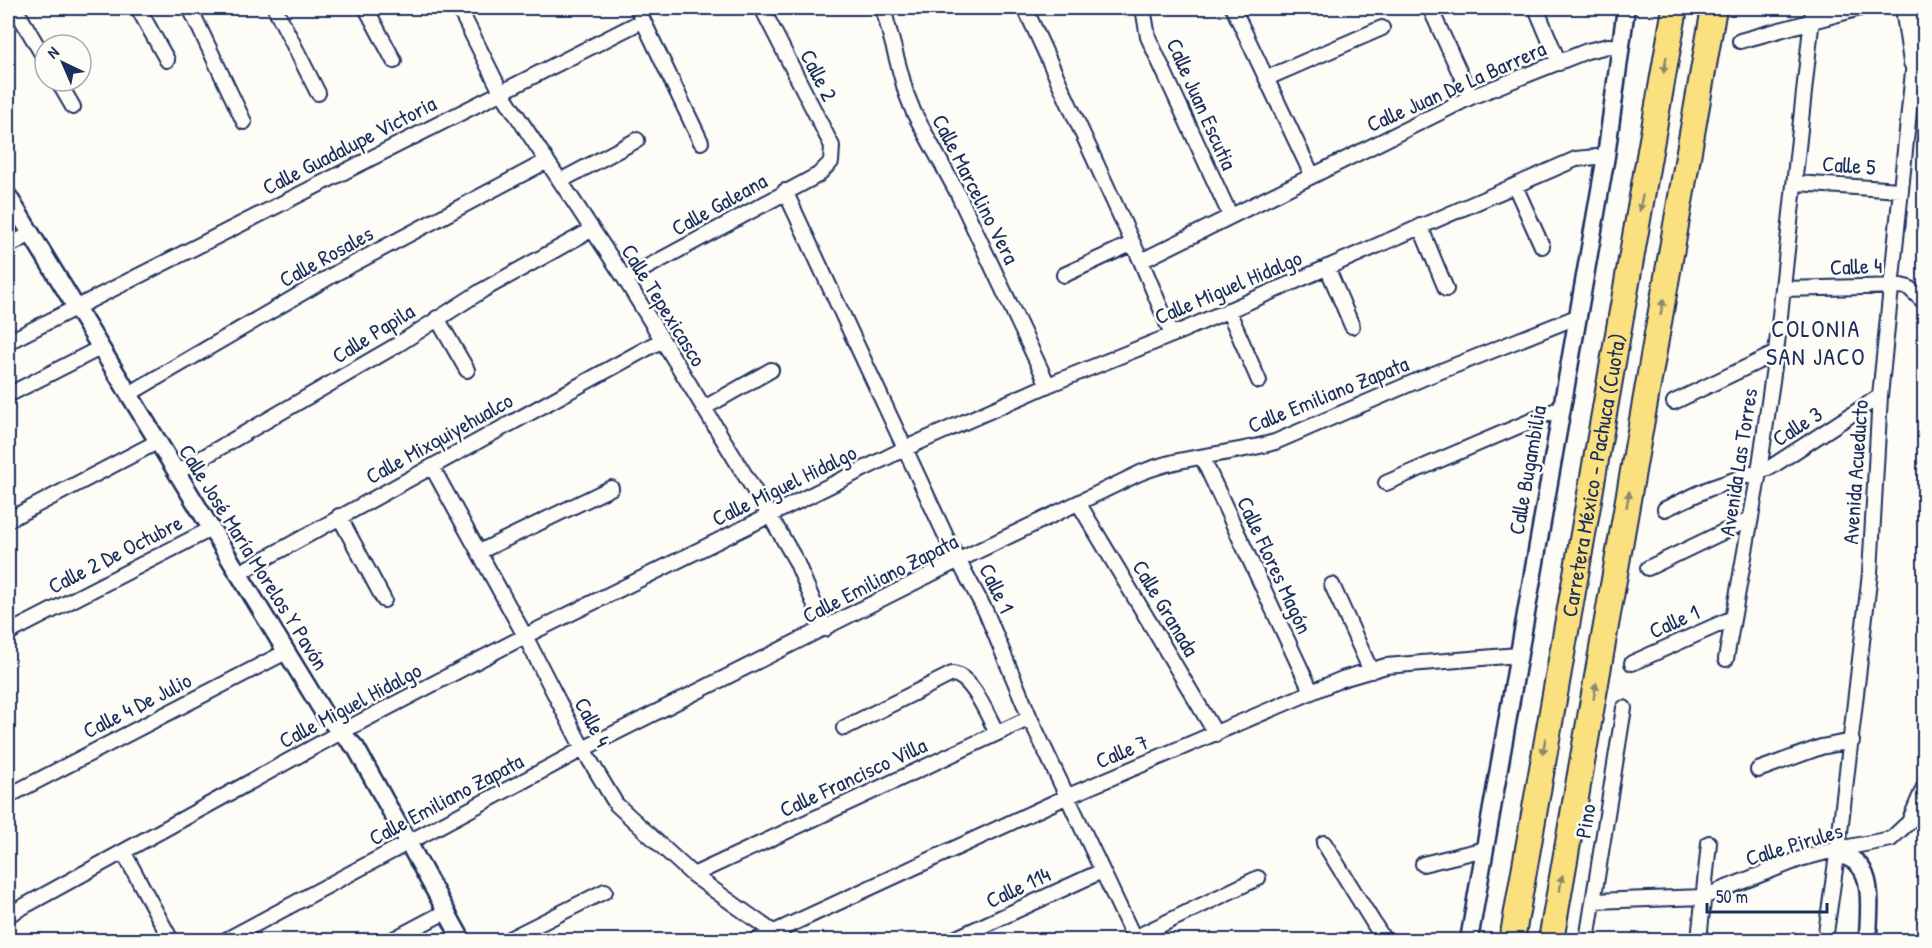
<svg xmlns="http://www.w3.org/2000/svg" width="1932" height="948" viewBox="0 0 1932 948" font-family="'Patrick Hand',sans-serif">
	<rect width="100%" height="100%" fill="#fdfcf7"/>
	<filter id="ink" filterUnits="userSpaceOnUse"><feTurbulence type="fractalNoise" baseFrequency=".0167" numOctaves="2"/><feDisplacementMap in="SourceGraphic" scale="12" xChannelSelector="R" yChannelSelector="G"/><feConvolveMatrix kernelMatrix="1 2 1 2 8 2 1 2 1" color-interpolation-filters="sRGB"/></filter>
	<g filter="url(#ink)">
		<path fill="#cae79e" stroke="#728b7e" stroke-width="1.5" d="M 1924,823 L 1924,940 L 1918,940 L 1921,825 Z"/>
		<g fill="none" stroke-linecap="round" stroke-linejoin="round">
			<g stroke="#1b2f5e" stroke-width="18">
				<path id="minor" d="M 15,8 L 45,59
					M 138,8 L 167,60
					M 190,8 L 244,122
					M 275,8 L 318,93
					M 366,8 L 394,61
					M 459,8 L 500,90 L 625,279 L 770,516 L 796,561 L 825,629
					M 637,8 L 701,142
					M 883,8 L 906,93 L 914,113 L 957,192 L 1048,385
					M 1025,8 L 1141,261 L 1172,335
					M 1143,8 L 1148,37 L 1230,215
					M 1233,8 L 1312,175
					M 1430,8 L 1471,97
					M 1536,8 L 1559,63
					M 1740,41 L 1860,8
					M 1267,78 L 1382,28
					M 58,81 L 73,107
					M 560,181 L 637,140
					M 1796,183 L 1900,190
					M 1515,186 L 1542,246
					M 785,191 L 949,543 L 986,612 L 1030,718 L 1135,940
					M 1420,226 L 1446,289
					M 8,246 L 31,234
					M 1141,261 L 1471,97 L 1587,51 L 1608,46 L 1621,47
					M 1327,267 L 1352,326
					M 1064,275 L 1133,243
					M 625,279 L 818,175 L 831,162 L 832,146 L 762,8
					M 1783,289 L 1901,286 L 1909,288 L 1924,302
					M 1228,310 L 1259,381
					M 437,318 L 467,370
					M 8,342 L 642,21
					M 129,394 L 338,272 L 547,161
					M 8,395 L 100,348
					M 1674,402 L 1776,353
					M 704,408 L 771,370
					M 1202,457 L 1311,691
					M 432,467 L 525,636 L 583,749 L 616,804 L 693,875 L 784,940
					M 176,473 L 397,345 L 483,290 L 591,230
					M 1386,483 L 1561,408
					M 1079,504 L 1216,734
					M 1665,509 L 1708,489 L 1771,467 L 1880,396
					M 339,516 L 384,600
					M 8,520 L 157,442
					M 479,552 L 611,488
					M 1648,568 L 1750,519
					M 237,574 L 662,340
					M 1332,585 L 1371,671
					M 8,633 L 209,530
					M 1726,659 L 1759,472 L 1776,353 L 1813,8
					M 1632,663 L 1733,618
					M 844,728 L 952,674 C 972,675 988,717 997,733
					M 1758,770 L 1821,747 L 1852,741
					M 8,796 L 286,652
					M 1324,843 L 1384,940
					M 1838,849 L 1870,573 L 1880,396 L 1914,62
					M 124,853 L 171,940
					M 1423,864 L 1485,849
					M 693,875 L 1030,718
					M 1594,901 L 1703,897 L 1800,859 L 1838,849 L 1891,839 L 1909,822 L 1924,787
					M 8,915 L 341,732 L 525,636 L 906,448 L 1048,385 L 1172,335 L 1576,159 L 1606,156
					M 1134,938 L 1258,878
					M 226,940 L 583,749 L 959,560 L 1140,473 C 1183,455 1231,455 1275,442 L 1421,379 L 1579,316
					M 392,940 L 445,912
					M 507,940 L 605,891
					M 757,940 L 1066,797 L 1342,679 L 1386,666 L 1518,655
					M 952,940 L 1102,871
					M 1587,940 L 1624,708
					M 1699,940 L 1709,843
					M 1825,940 L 1837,855"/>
			</g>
			<g stroke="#1b2f5e" stroke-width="21">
				<path id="tertiary" d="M 8,196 L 325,715 L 356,748 L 462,940
					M 1838,849 L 1837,855 C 1879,859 1868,910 1868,940
					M 1469,940 L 1606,156 L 1626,8"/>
			</g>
			<g stroke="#1b2f5e" stroke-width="24">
				<path id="secondary" d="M 1906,8 L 1914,62 L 1924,69"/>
			</g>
			<g stroke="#1b2f5e" stroke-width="28">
				<g id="motorway">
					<path id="s1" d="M 1512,940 L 1675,8"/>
					<path d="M 1551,940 L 1714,8"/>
				</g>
			</g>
			<use href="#minor" stroke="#fdfcf7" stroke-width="14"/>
			<use href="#tertiary" stroke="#fdfcf7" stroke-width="16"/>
			<use href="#secondary" stroke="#fdfcf7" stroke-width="20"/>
			<use href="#motorway" stroke="#fbe080" stroke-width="24"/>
		</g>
		<defs><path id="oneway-solid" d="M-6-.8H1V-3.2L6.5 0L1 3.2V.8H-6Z" transform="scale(1.5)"/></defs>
		<g fill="#8b886f">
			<use href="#oneway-solid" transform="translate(1665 65) rotate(100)"/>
			<use href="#oneway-solid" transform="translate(1641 203) rotate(100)"/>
			<use href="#oneway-solid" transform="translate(1662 307) rotate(-80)"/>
			<use href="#oneway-solid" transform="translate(1628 499) rotate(-80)"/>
			<use href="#oneway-solid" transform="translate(1595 691) rotate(-80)"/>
			<use href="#oneway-solid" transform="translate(1544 746) rotate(100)"/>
			<use href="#oneway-solid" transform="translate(1561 883) rotate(-80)"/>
		</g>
	</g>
	<g text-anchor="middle" stroke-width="5" stroke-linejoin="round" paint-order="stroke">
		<g font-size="22" fill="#1b2f5e" stroke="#fdfcf7">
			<text transform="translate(819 75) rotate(63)" y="8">Calle 2</text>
			<text transform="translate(1456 86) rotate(-24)" y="8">Calle Juan De La Barrera</text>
			<text transform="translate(1202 104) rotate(66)" y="8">Calle Juan Escutia</text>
			<text transform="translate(349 145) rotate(-27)" y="8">Calle Guadalupe Victoria</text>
			<text transform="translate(1849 165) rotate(4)" y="8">Calle 5</text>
			<text transform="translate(976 189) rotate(63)" y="8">Calle Marcelino Vera</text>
			<text transform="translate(719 204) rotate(-29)" y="8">Calle Galeana</text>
			<text transform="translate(326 256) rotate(-29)" y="8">Calle Rosales</text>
			<text transform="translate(1856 266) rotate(-2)" y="8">Calle 4</text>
			<text transform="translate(1228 287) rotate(-23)" y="8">Calle Miguel Hidalgo</text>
			<text transform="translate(664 305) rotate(58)" y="8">Calle Tepexicasco</text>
			<text transform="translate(373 333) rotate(-32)" y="8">Calle Papila</text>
			<text transform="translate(1328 394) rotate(-22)" y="8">Calle Emiliano Zapata</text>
			<text transform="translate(1797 426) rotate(-33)" y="8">Calle 3</text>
			<text transform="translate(439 438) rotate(-29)" y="8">Calle Mixquiyehualco</text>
			<text transform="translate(1738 462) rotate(-81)" y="8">Avenida Las Torres</text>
			<text transform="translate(1527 470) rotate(-80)" y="8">Calle Bugambilia</text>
			<text transform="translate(1855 472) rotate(-86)" y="8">Avenida Acueducto</text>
			<text dy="8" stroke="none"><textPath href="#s1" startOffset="472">Carretera México - Pachuca (Cuota)</textPath></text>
			<text transform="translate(784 485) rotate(-26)" y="8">Calle Miguel Hidalgo</text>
			<text transform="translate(115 554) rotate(-27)" y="8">Calle 2 De Octubre</text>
			<text transform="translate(254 557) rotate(58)" y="8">Calle José María Morelos Y Pavón</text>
			<text transform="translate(1275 565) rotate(65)" y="8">Calle Flores Magón</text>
			<text transform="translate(880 578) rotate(-27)" y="8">Calle Emiliano Zapata</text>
			<text transform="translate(997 588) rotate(64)" y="8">Calle 1</text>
			<text transform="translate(1166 608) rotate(59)" y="8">Calle Granada</text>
			<text transform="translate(1674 621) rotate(-24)" y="8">Calle 1</text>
			<text transform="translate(137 705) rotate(-27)" y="8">Calle 4 De Julio</text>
			<text transform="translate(350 705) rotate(-28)" y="8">Calle Miguel Hidalgo</text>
			<text transform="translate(593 722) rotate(62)" y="8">Calle 4</text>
			<text transform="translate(1122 751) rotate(-23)" y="8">Calle 7</text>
			<text transform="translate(853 777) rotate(-25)" y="8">Calle Francisco Villa</text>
			<text transform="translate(446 799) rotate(-28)" y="8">Calle Emiliano Zapata</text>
			<text transform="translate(1585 821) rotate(-81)" y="8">Pino</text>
			<text transform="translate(1794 844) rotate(-17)" y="8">Calle Pirules</text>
			<text transform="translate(1018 887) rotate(-25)" y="8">Calle 114</text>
		</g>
		<g font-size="24" letter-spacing="1.5" fill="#1b2f5e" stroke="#fdfcf7">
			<text x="1816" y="337">COLONIA<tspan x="1816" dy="28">SAN JACO</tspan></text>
		</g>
	</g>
	<rect width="1932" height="948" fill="none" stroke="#fdfcf7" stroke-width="30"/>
	<rect x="15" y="15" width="1902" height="918" fill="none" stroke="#1b2f5e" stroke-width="2" filter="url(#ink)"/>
	<g transform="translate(63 63) rotate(316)"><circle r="28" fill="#fdfcf7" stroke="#a3aaba" stroke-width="1.5"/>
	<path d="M0-4.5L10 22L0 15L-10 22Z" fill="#1b2f5e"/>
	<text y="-9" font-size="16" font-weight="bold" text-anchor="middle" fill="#1b2f5e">N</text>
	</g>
	<path d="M1707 903v9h120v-9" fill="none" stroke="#1b2f5e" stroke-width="3"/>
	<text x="1716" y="903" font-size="18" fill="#1b2f5e" stroke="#fdfcf7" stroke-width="4.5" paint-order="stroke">50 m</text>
</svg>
